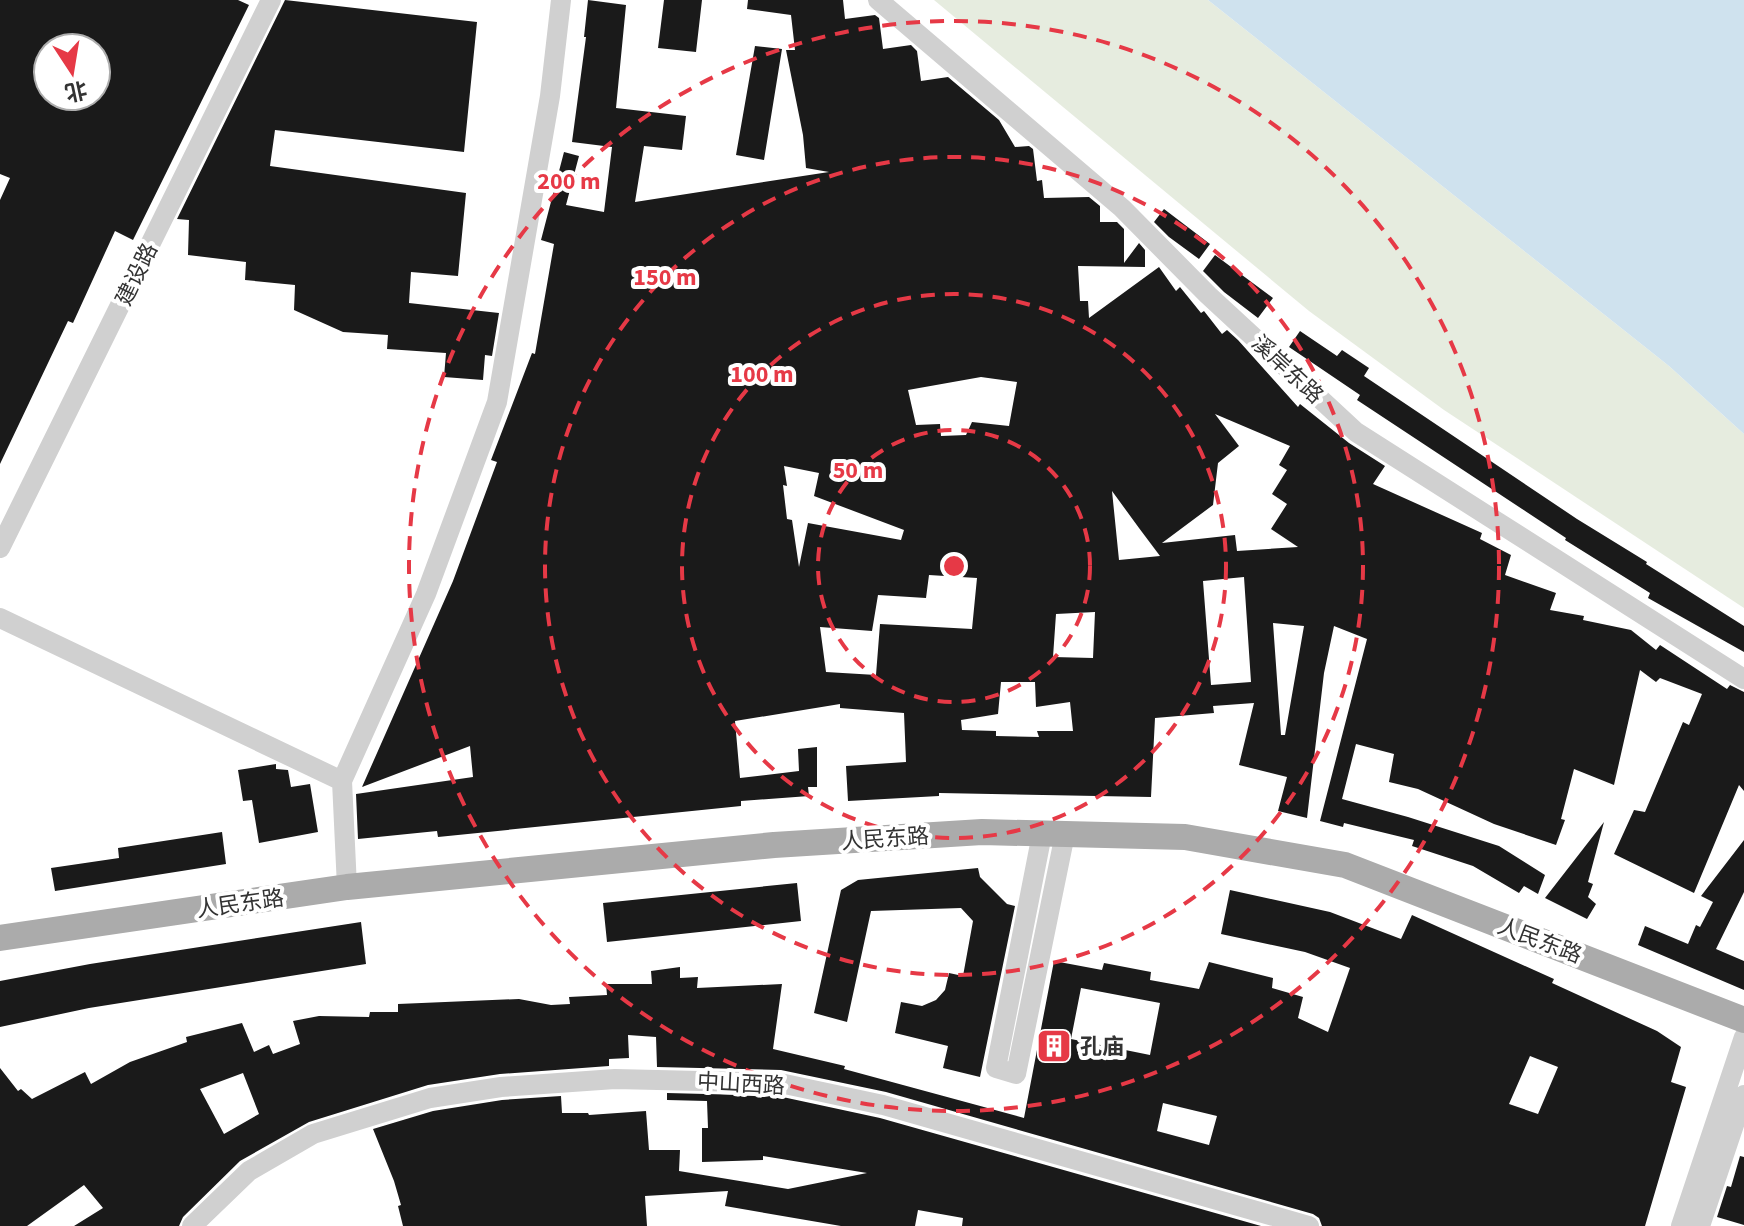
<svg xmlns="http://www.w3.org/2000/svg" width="1744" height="1226" viewBox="0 0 1744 1226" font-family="'Source Sans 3','Noto Sans SC',sans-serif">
	<rect width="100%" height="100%" fill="#fff"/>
	<path fill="#e6ecdf" d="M 934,0 L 1208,0 L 1669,366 L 1744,434 L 1744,608 L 1444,410 L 1309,311 Z"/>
	<path fill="#cfe2ee" d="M 1208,0 L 1744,0 L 1744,434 L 1669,366 Z"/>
	<path fill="#1a1a1a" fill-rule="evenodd" d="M 0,0 L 238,0 L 249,5 L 133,240 L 115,231 L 73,323 L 68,321 L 0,464 L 0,200 L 10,178 L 0,174 ZM 48,48 L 96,48 L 96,96 L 48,96 Z
		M 285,0 L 477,22 L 464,152 L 275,130 L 270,166 L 466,193 L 458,276 L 411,272 L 409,303 L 499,313 L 492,356 L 485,355 L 483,380 L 444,377 L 446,353 L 387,349 L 388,335 L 343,332 L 294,310 L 295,285 L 245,280 L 246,262 L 188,255 L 189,220 L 177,219 Z
		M 588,0 L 626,5 L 616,108 L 686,116 L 682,150 L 644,146 L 635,202 L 829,172 L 806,168 L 803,135 L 786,50 L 795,50 L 791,15 L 747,9 L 748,0 L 843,0 L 845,19 L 875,15 L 879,18 L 883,49 L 911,45 L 917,51 L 921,81 L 948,77 L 999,120 L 1015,147 L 1029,146 L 1033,149 L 1037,181 L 1042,180 L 1044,198 L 1089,197 L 1100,206 L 1100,222 L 1117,222 L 1124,229 L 1124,263 L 1139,243 L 1145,250 L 1145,267 L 1078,266 L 1080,301 L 1088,301 L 1089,318 L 1159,267 L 1176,291 L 1180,287 L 1201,313 L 1204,311 L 1222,334 L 1227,330 L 1238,340 L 1298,407 L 1300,404 L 1349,443 L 1385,466 L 1373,484 L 1482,533 L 1480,539 L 1511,555 L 1505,575 L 1556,593 L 1550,610 L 1584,616 L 1583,620 L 1631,630 L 1656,650 L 1660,645 L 1727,689 L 1730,685 L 1744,692 L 1744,791 L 1739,785 L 1694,893 L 1614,854 L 1634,810 L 1645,812 L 1683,722 L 1689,725 L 1702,694 L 1660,678 L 1656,682 L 1640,670 L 1614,785 L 1574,769 L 1561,819 L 1565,820 L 1556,845 L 1494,824 L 1418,789 L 1389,782 L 1394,754 L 1356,744 L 1342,799 L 1408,817 L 1499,846 L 1545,875 L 1538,894 L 1524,886 L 1519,893 L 1473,866 L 1412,846 L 1414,840 L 1344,823 L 1343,827 L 1320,821 L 1367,639 L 1334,626 L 1324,673 L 1307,818 L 1278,811 L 1287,777 L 1239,765 L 1254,703 L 1213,706 L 1214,713 L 1155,718 L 1151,797 L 939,793 L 939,796 L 848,801 L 846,766 L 906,762 L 904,713 L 840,708 L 840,704 L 735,721 L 740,778 L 799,771 L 798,749 L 817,747 L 817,787 L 808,787 L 809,796 L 741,801 L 741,806 L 438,837 L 437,831 L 358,839 L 356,794 L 473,777 L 470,746 L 362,787 L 453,581 L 497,462 L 491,460 L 532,353 L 535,354 L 554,244 L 541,240 L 564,152 L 579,156 L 566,205 L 604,212 L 612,147 L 572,142 L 586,37 L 584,37 ZM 981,377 L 1017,382 L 1009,426 L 972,422 L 966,435 L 941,436 L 940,424 L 916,425 L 908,390 ZM 1215,414 L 1290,446 L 1279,465 L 1287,470 L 1272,494 L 1287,504 L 1271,529 L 1298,547 L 1237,551 L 1235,535 L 1162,543 L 1213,505 L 1218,463 L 1239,446 ZM 784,466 L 819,473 L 814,496 L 904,530 L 901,540 L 808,523 L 799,567 L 792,520 L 787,519 L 783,485 L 787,486 ZM 1112,491 L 1139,528 L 1160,556 L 1119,560 ZM 929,575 L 977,578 L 972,629 L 880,624 L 876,675 L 826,672 L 820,627 L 872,631 L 878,595 L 926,598 ZM 1244,577 L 1251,682 L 1211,685 L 1203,581 ZM 1095,612 L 1093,658 L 1053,657 L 1056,614 ZM 1273,623 L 1304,626 L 1285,735 L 1281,735 ZM 1001,682 L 1035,682 L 1036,707 L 1070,702 L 1073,731 L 1037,731 L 1039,737 L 996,736 L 996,731 L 962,730 L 961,720 L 998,714 Z
		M 664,0 L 702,0 L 696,52 L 658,48 Z
		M 755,46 L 782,49 L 764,160 L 736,155 Z
		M 1164,209 L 1210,244 L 1199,259 L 1169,237 L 1154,222 Z
		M 1215,255 L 1273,298 L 1258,318 L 1224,292 L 1203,271 Z
		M 1300,331 L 1337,356 L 1342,350 L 1369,368 L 1364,376 L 1577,519 L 1647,562 L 1646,564 L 1744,626 L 1744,652 L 1648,598 L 1650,593 L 1565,540 L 1566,538 L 1357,400 L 1360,395 L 1289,347 Z
		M 276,764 L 276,769 L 288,770 L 291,787 L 310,784 L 318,832 L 259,843 L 252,800 L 243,801 L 238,770 Z
		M 1604,822 L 1588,882 L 1593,884 L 1588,897 L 1596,904 L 1587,919 L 1545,898 Z
		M 222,832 L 226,864 L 55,891 L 51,868 L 119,858 L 118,848 Z
		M 1744,840 L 1744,892 L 1716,949 L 1744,961 L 1744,990 L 1638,945 L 1645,926 L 1688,944 L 1696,925 L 1700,927 L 1713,902 L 1701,896 Z
		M 978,868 L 980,877 L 1007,904 L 1015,906 L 980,1077 L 943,1068 L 948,1046 L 895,1033 L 901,1002 L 922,1006 L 936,1000 L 945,990 L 949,973 L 963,976 L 973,921 L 961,908 L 871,911 L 847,1022 L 814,1013 L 841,890 L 858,880 Z
		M 797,883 L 801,921 L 607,942 L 603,903 Z
		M 1230,890 L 1330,912 L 1401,939 L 1412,915 L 1554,979 L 1552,983 L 1657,1031 L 1681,1047 L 1671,1082 L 1686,1087 L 1645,1226 L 1322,1226 L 1319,1218 L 1313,1214 L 886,1092 L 781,1070 L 657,1067 L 656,1037 L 628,1035 L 629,1058 L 609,1059 L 609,1066 L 500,1074 L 428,1085 L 309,1122 L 240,1161 L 183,1217 L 179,1226 L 74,1226 L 103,1208 L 84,1185 L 27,1226 L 0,1226 L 0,1068 L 18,1091 L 21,1089 L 32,1099 L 85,1072 L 91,1084 L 130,1062 L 187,1042 L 186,1037 L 242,1023 L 254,1052 L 269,1045 L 273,1054 L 300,1044 L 293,1021 L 319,1016 L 369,1017 L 370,1012 L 398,1012 L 398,1004 L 519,999 L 551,1005 L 570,1004 L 569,997 L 607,995 L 606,984 L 652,984 L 651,971 L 680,967 L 680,978 L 698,977 L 697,988 L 782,984 L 773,1049 L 845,1066 L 844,1069 L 1024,1118 L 1054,961 L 1102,970 L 1104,963 L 1151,972 L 1150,980 L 1199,989 L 1209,962 L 1273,978 L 1272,988 L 1303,997 L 1298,1018 L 1328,1032 L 1350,968 L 1305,952 L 1221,934 ZM 1081,988 L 1160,1003 L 1150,1055 L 1071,1039 ZM 1530,1056 L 1558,1067 L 1538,1114 L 1509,1104 ZM 243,1073 L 259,1114 L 224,1134 L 200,1089 ZM 1163,1103 L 1217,1116 L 1209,1145 L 1157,1131 Z
		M 361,922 L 366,964 L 89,1008 L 0,1027 L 0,981 L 90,964 Z
		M 667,1093 L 778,1096 L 880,1118 L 1261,1226 L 962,1226 L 963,1218 L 918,1210 L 915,1226 L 841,1226 L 725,1206 L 728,1191 L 645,1196 L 647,1226 L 403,1226 L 398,1206 L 401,1205 L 394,1181 L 373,1129 L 433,1111 L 502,1100 L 561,1096 L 562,1113 L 588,1113 L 589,1115 L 646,1111 L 649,1150 L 680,1150 L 679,1171 L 788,1189 L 867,1173 L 763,1156 L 763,1160 L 702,1162 L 702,1128 L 708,1128 L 707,1101 L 667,1100 Z
		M 1740,1156 L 1744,1157 L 1744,1225 L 1717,1217 L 1727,1186 L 1731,1187 Z"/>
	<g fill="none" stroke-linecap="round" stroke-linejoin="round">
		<path stroke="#d0d0d0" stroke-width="20" d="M 878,0 L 1122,208 L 1208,295 L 1356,432 L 1744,679
			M 0,548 L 271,0
			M 0,618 L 342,781
			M 1042,834 L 996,1068 L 1016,1074 L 1065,834
			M 347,887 L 342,781 L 426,594 L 497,402 L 550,96 L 561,0
			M 192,1226 L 249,1171 L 313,1134 L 430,1098 L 501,1087 L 615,1079 L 780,1083 L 883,1105 L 1309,1226
			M 1681,1226 L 1744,1037
			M 1700,1226 L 1744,1095"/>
		<path stroke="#ababab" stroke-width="26" d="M 0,938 L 347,887 L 774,845 L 982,832 L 1185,837 L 1345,865 L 1744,1020"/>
	</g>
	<g fill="none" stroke="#e63946" stroke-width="4" stroke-dasharray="14 10">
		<circle cx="954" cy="566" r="136"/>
		<circle cx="954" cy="566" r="272"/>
		<circle cx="954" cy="566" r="409"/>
		<circle cx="954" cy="566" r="545"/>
	</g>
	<defs>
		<g id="building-square" transform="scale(1.8)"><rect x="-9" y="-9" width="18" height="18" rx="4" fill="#e63946" stroke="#fff"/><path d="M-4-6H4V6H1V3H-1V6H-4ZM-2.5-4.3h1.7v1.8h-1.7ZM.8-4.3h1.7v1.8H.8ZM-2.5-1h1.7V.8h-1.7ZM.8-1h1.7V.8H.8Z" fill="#fff"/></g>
	</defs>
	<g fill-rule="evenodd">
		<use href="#building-square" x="1054" y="1046"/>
	</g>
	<g text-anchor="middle" stroke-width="8" stroke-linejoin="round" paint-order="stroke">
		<g font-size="22" fill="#333" stroke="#fff">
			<text transform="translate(136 274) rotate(-64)" y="8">建设路</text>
			<text transform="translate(1288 369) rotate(43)" y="8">溪岸东路</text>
			<text transform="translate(885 838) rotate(-4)" y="8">人民东路</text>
			<text transform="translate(240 903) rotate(-8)" y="8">人民东路</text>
			<text transform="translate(1540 940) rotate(21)" y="8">人民东路</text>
			<text transform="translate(741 1083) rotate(3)" y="8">中山西路</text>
		</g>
		<g font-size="22" font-weight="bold" fill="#333" stroke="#fff" text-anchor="start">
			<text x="1080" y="1054">孔庙</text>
		</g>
	</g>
	<circle cx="954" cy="566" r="12" fill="#e63946" stroke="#fff" stroke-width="4"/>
	<g font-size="24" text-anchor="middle" font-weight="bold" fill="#e63946" stroke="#fff" stroke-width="8" stroke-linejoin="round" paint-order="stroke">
		<text x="569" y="189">200 m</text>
		<text x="665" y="285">150 m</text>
		<text x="762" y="382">100 m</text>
		<text x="858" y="478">50 m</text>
	</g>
	<g transform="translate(72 72) rotate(168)"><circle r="38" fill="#ffffff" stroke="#adadad" stroke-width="2"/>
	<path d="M0-6L14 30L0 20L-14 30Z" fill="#e63946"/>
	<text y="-12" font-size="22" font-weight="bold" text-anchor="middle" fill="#333333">北</text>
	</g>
</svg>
